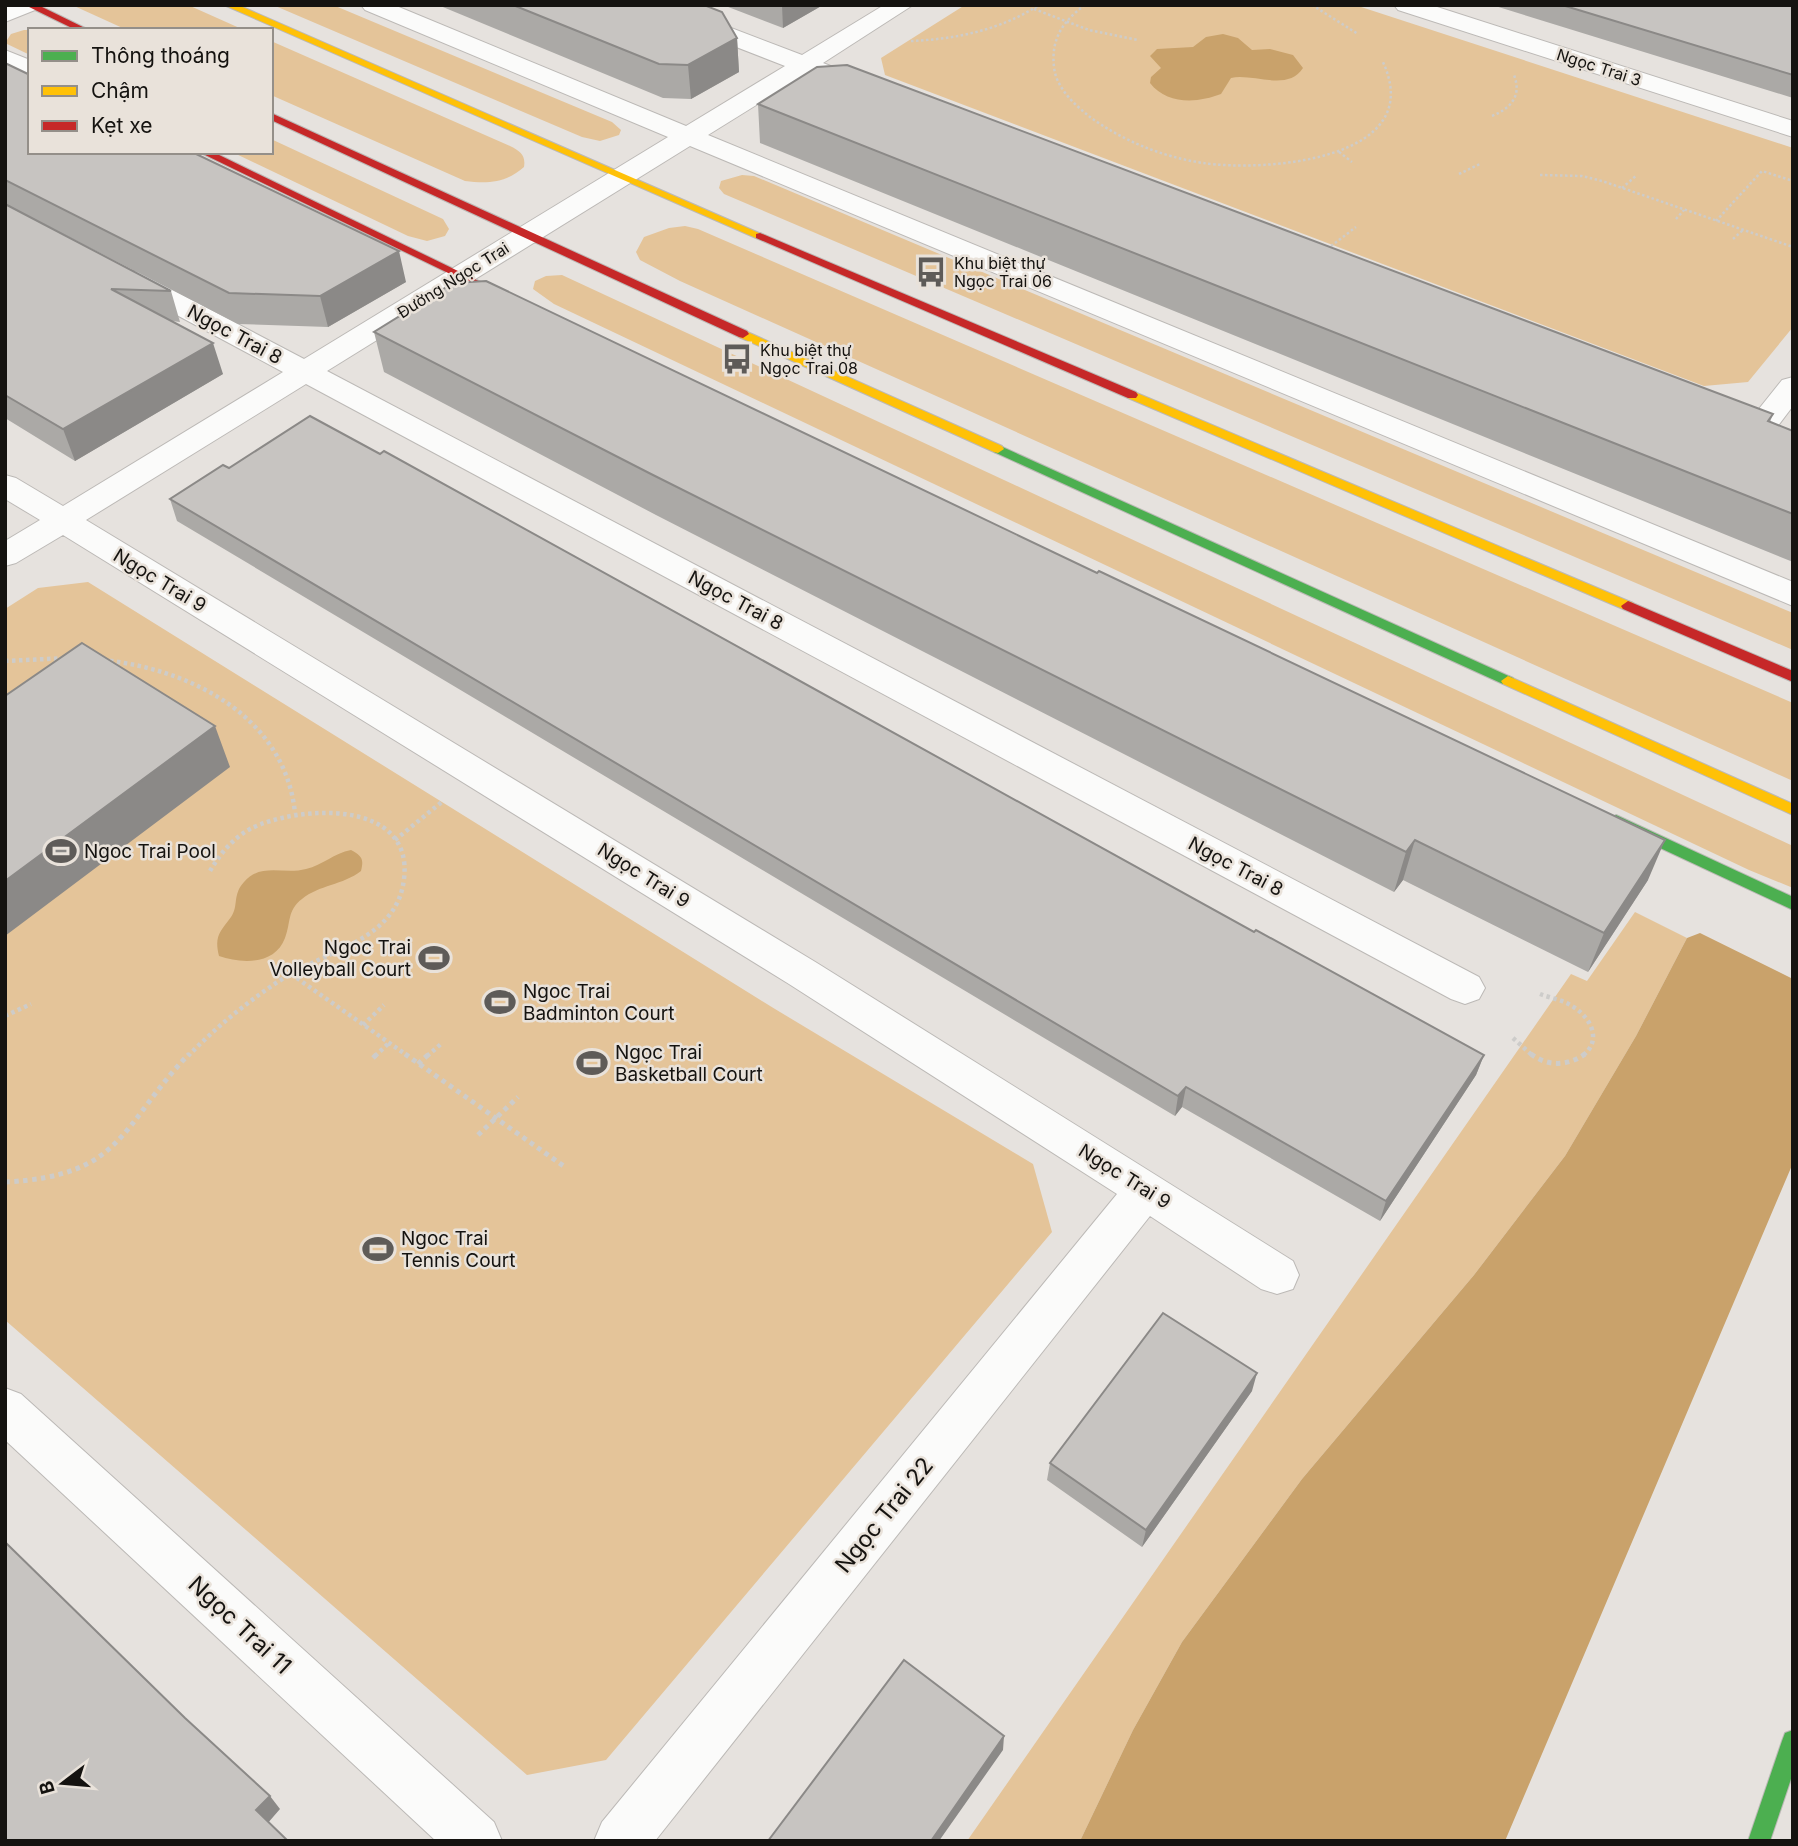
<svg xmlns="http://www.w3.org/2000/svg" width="1798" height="1846" viewBox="0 0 1798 1846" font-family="Inter,sans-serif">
	<rect width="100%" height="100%" fill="#e6e2de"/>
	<path fill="#e4c499" d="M 72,5 L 188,5 L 244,30 L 127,30 Z
		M 273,5 L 333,5 L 612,122 L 621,130 L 619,135 L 600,141 L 582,137 Z
		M 965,5 L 1355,5 L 1793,148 L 1793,327 L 1748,382 L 1704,386 L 885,75 L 881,58 Z
		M 24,30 L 34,30 L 30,30 L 30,55 L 5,43 L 11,34 Z
		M 271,41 L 510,146 C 520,151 526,155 524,167 C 506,183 488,184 465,181 L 271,95 Z
		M 271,139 L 443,219 L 449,229 L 445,236 L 427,241 L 408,236 L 232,152 L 271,152 Z
		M 742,175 L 754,176 L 1793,613 L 1793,650 L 724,194 L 719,188 L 721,181 Z
		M 685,226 L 698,229 L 1793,703 L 1793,781 L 680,281 L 640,260 L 636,252 L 644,237 L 669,228 Z
		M 562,275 L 1793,846 L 1793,888 L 1749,870 L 554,304 L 533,289 L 535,281 L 546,276 Z
		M 88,582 L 775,1009 L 1033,1164 L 1052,1232 L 606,1760 L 527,1775 L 5,1320 L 5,609 L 38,588 Z
		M 1635,912 L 1687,938 L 1636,1036 L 1565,1156 L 1474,1275 L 1302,1479 L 1182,1642 L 1133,1730 L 1080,1841 L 967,1841 L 1571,974 L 1587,981 Z"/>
	<path fill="#c9a26b" d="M 1223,34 L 1238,38 L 1252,50 L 1270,49 L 1293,55 L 1303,68 C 1288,92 1253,73 1231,78 L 1221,94 C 1198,103 1167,105 1150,83 L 1151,77 L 1161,68 L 1150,56 L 1157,49 L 1193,47 L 1206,37 Z
		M 351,850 C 362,856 364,859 361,871 C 343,885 319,885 302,899 C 287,910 291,923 285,938 C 275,965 242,964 219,956 C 214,936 220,932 231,917 C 239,906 232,895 244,882 C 261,862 284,875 306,869 C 323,865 334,853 351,850 Z
		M 1700,933 L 1793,979 L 1793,1163 L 1505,1841 L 1080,1841 L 1133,1730 L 1182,1642 L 1302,1479 L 1474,1275 L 1565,1156 L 1636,1036 L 1687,938 Z"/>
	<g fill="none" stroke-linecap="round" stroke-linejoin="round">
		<g stroke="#bcb9b6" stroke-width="2">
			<path id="street" d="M 39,5 L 35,10 L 5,22 L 5,6 Z
				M 361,5 L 394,5 L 686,126 L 785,66 L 641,10 L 637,5 L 671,5 L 802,55 L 884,5 L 913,5 L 823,63 L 871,82 L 874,87 L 871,92 L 853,92 L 806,74 L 708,135 L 1793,582 L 1793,606 L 690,146 L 327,371 L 1479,977 L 1485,988 L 1479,999 L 1465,1004 L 1451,999 L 306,384 L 86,520 L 817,963 L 1293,1261 L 1299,1275 L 1293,1289 L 1277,1294 L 1261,1289 L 1150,1216 L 655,1841 L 594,1841 L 602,1822 L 1117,1194 L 789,984 L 63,535 L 16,563 L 5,566 L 5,541 L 40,520 L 5,499 L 5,475 L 16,478 L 63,506 L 283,372 L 119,284 L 115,278 L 119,272 L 129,270 L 139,272 L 304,359 L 668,137 L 365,10 Z
				M 1394,5 L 1431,5 L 1793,121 L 1793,137 L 1398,10 Z
				M 5,50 L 30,60 L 30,76 L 5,66 Z
				M 1793,377 L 1793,406 L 1768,439 L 1757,441 L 1746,439 L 1742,432 L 1746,425 L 1782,380 Z
				M 5,1388 L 21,1394 L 494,1822 L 502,1841 L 436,1841 L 5,1440 Z"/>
		</g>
		<g stroke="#bcb9b6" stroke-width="2">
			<path id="fast" d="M 998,445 L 1513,678 L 1515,681 L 1513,684 L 1503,684 L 994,452 L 992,449 Z
				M 1616,815 L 1793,897 L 1793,910 L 1611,825 L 1608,821 Z
				M 1793,1730 L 1793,1773 L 1770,1841 L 1748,1841 L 1782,1741 L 1785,1733 Z"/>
		</g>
		<g stroke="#bcb9b6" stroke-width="2">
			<path id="slow" d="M 224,5 L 238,5 L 766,236 L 756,238 Z
				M 743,330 L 1002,446 L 1004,449 L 998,453 L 994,452 L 739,337 L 737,334 Z
				M 1132,391 L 1633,603 L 1635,606 L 1633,609 L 1623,609 L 1128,398 L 1126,395 Z
				M 1508,676 L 1793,804 L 1793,815 L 1503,684 L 1501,681 Z"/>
		</g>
		<g stroke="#bcb9b6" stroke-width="2">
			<path id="jam" d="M 25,5 L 38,5 L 89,30 L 76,30 Z
				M 271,113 L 747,331 L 749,334 L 743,338 L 739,337 L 271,120 Z
				M 199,152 L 213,152 L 526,304 L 520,307 L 516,306 Z
				M 760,233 L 1136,392 L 1138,395 L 1136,398 L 1128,398 L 756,238 L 756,234 Z
				M 1628,601 L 1793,671 L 1793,682 L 1623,609 L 1621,606 Z"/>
		</g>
		<path stroke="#cdccca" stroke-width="2.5" stroke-dasharray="2.5 2.5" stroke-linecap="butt" d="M 1085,5 C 1062,22 1051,39 1054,67 C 1056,88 1075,105 1090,117 C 1123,141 1163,157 1203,163 C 1263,172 1431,161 1382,60
			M 1312,5 L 1358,34
			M 1034,9 L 1089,30 L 1138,40
			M 911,41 C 957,39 1000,30 1039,5
			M 1492,116 C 1511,108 1522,96 1514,75
			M 1339,152 L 1352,162
			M 1459,174 L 1480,164
			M 1540,175 L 1582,176 L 1602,181 L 1793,247
			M 1622,188 L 1637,175
			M 1676,219 L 1684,210
			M 1716,221 L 1762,171 L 1793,181
			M 1733,239 L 1743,230
			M 1327,249 L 1356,227"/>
		<path stroke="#cdccca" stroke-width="4.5" stroke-dasharray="3.5 3.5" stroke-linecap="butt" d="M 103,660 C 190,669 285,716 295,813
			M 5,661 L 67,658
			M 395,840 L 443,801
			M 291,974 L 408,1056
			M 1540,994 C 1550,998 1563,1000 1572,1006 C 1591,1017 1603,1041 1582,1056
			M 5,1016 L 31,1004
			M 363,1025 L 384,1005
			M 1513,1038 L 1533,1056
			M 188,1056 C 217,1026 252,998 287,976 C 331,949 397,939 404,879 C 414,798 297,805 250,829 C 232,839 220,854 210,871
			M 375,1056 L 389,1043
			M 427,1056 L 441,1044"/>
		<path stroke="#cdccca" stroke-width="5" stroke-dasharray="4.5 4.5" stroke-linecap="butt" d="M 405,1054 L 565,1167
			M 1531,1054 C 1548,1067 1568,1066 1585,1054
			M 373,1058 L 377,1054
			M 418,1064 L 429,1054
			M 478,1135 L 518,1097
			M 5,1182 C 124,1176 119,1127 189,1054"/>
		<use href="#street" fill="#fbfbfa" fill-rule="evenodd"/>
		<use href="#fast" fill="#4caf50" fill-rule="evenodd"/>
		<use href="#slow" fill="#ffc107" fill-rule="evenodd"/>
		<use href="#jam" fill="#c62828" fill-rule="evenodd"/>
	</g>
	<path fill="#aba9a6" d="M 438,5 L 707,5 L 737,38 L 739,72 L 691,99 L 663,98 Z
		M 723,5 L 823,5 L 783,28 Z
		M 1492,5 L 1793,5 L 1793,98 Z
		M 5,63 L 406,282 L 328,327 L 238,324 L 5,204 Z
		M 758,104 L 1773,414 L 1770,422 L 1793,431 L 1793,562 L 760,143 Z
		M 5,204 L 171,291 L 180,322 L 172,321 L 223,374 L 75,461 L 5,418 Z
		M 374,332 L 1648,880 L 1588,972 L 1403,880 L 1394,892 L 656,515 L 384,372 Z
		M 229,468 L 1254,932 L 1484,1055 L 1476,1075 L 1380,1221 L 1182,1107 L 1175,1116 L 177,521 L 170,499 Z
		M 1252,1391 L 1142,1547 L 1047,1480 L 1050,1463 Z"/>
	<path fill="#8b8987" d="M 782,5 L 823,5 L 783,28 Z
		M 737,38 L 739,72 L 691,99 L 688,65 Z
		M 399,251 L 406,282 L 328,327 L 320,296 Z
		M 213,343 L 223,374 L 75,461 L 63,429 Z
		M 215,726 L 230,767 L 5,936 L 5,881 Z
		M 1415,840 L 1403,880 L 1394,892 L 1406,852 Z
		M 1665,840 L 1648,880 L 1588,972 L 1604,933 Z
		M 1484,1055 L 1476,1075 L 1380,1221 L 1386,1201 Z
		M 1186,1087 L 1182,1107 L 1175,1116 L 1178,1096 Z
		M 1257,1373 L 1252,1391 L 1142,1547 L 1146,1530 Z
		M 1004,1736 L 1003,1750 L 939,1841 L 931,1841 Z
		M 270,1796 L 280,1809 L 267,1824 L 256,1810 Z"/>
	<path fill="#c7c4c1" stroke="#8b8987" stroke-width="2" d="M 513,5 L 704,5 L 722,12 L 737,38 L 688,65 L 659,64 Z
		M 1562,5 L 1793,5 L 1793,75 Z
		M 5,63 L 30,75 L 30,152 L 192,152 L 399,251 L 320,296 L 229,293 L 5,180 Z
		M 847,65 L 1773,414 L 1768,421 L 1793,431 L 1793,514 L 758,104 L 817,67 Z
		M 5,204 L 171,291 L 111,289 L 213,343 L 63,429 L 5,395 Z
		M 486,281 L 1097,573 L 1099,571 L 1665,840 L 1604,933 L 1415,840 L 1406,852 L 651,474 L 374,332 L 453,283 Z
		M 310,416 L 380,454 L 384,451 L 1254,932 L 1256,930 L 1484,1055 L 1386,1201 L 1186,1087 L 1178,1096 L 170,499 L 223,465 L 229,468 Z
		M 82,643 L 215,726 L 5,881 L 5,696 Z
		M 1163,1313 L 1257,1373 L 1146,1530 L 1050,1463 Z
		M 5,1542 L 185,1718 L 270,1796 L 256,1810 L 288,1841 L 5,1841 Z
		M 904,1660 L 1004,1736 L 931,1841 L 768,1841 Z"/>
	<defs>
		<g id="bus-bare" transform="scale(2.415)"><path d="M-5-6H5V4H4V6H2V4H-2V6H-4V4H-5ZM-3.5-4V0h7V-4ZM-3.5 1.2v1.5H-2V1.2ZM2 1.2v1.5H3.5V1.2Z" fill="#5e5b58" stroke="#e9e2da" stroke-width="2.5" paint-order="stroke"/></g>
		<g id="stadium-bare" transform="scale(2.415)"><path d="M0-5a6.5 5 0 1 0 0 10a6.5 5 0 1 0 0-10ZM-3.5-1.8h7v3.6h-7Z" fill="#5e5b58" stroke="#e9e2da" stroke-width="2.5" paint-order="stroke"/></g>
	</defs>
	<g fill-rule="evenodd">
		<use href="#bus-bare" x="931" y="272"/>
		<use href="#bus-bare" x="737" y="359"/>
		<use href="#stadium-bare" x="61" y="851"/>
		<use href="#stadium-bare" x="434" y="958"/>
		<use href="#stadium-bare" x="500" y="1002"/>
		<use href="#stadium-bare" x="592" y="1063"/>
		<use href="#stadium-bare" x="378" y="1249"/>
	</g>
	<g text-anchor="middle" stroke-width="5" stroke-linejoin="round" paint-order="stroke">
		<g font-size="16" fill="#151310" stroke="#e9e2da">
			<text transform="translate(1599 67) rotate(18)" y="6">Ngọc Trai 3</text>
			<text transform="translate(453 280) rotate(-32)" y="6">Đường Ngọc Trai</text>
		</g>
		<g font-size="16" fill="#151310" stroke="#e9e2da" text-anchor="start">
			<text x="954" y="269">Khu biệt thự<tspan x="954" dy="18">Ngọc Trai 06</tspan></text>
			<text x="760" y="356">Khu biệt thự<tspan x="760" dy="18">Ngọc Trai 08</tspan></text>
		</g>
		<g font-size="19" fill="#151310" stroke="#e9e2da">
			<text transform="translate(235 334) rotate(28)" y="7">Ngọc Trai 8</text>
			<text transform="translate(160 580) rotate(31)" y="7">Ngọc Trai 9</text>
			<text transform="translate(736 600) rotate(28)" y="7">Ngọc Trai 8</text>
			<text transform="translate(1236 866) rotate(28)" y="7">Ngọc Trai 8</text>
			<text transform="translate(644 875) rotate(32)" y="7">Ngọc Trai 9</text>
			<text transform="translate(1125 1176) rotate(32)" y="7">Ngọc Trai 9</text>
		</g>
		<g font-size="19" fill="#151310" stroke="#e9e2da" text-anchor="start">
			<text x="84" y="858">Ngoc Trai Pool</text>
			<text x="411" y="954" text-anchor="end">Ngoc Trai<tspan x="411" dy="22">Volleyball Court</tspan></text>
			<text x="523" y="998">Ngoc Trai<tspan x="523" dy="22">Badminton Court</tspan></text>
			<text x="615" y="1059">Ngọc Trai<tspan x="615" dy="22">Basketball Court</tspan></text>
			<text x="401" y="1245">Ngoc Trai<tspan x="401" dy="22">Tennis Court</tspan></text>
		</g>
		<g font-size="23" fill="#151310" stroke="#e9e2da">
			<text transform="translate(884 1515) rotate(-51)" y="8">Ngọc Trai 22</text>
			<text transform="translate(240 1625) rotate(43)" y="8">Ngọc Trai 11</text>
		</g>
	</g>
	<rect width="1798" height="1846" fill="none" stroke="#151310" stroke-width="14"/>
	<rect x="28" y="28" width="245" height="126" fill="#e9e2da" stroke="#948f89" stroke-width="2"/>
	<rect x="42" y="51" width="35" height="10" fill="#4caf50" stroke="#948f89" stroke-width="2"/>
	<text x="91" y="63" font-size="21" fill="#151310">Thông thoáng</text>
	<rect x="42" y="86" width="35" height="10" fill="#ffc107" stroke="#948f89" stroke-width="2"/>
	<text x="91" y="98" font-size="21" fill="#151310">Chậm</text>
	<rect x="42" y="121" width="35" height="10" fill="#c62828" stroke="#948f89" stroke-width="2"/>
	<text x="91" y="133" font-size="21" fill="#151310">Kẹt xe</text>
	<g transform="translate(63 1783) rotate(254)" stroke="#e9e2da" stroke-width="5" paint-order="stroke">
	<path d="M0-5L12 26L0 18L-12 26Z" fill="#151310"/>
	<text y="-10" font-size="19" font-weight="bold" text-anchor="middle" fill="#151310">B</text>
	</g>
</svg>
